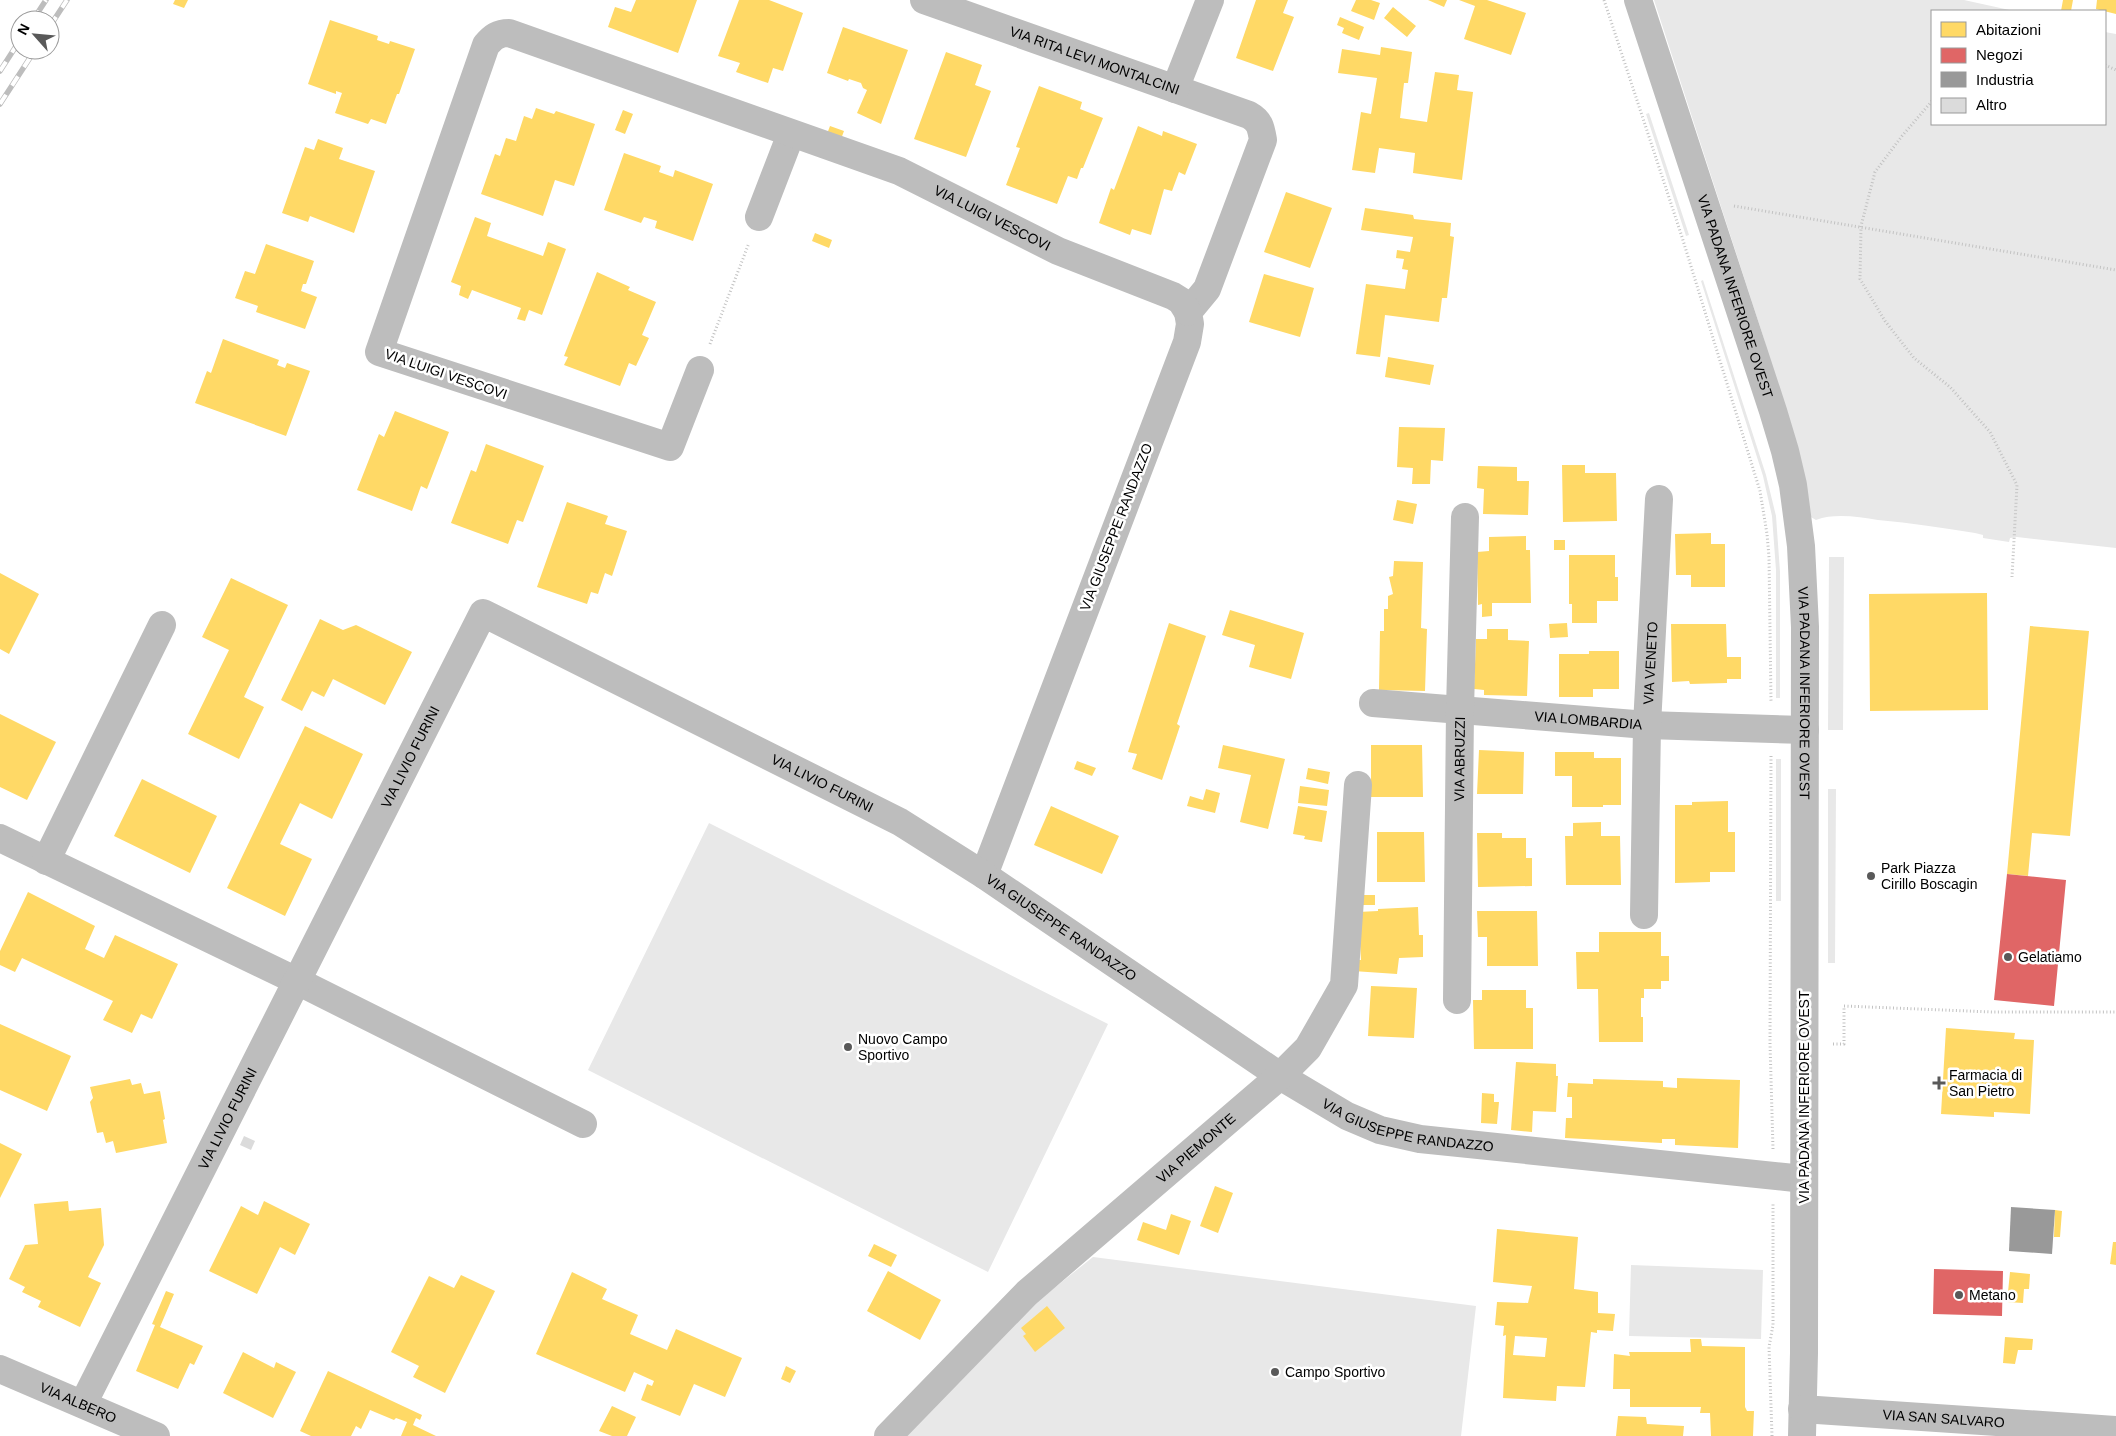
<svg xmlns="http://www.w3.org/2000/svg" width="2116" height="1436" viewBox="0 0 2116 1436" font-family="Arial,sans-serif">
	<rect width="100%" height="100%" fill="#fff"/>
	<path fill="#e8e8e8" d="M 1654,0 L 1964,0 L 2014,11 L 1932,11 L 1932,124 L 2105,124 L 2105,32 L 2116,34 L 2116,548 L 2017,537 L 2010,538 L 2009,542 L 1983,538 L 1983,535 L 1975,533 C 1943,528 1911,523 1878,520 C 1858,517 1835,513 1816,520 L 1809,516 L 1764,339 Z
		M 1649,113 L 1689,235 L 1686,236 L 1646,114 Z
		M 1703,280 L 1766,475 L 1776,516 L 1780,572 L 1780,698 L 1776,698 L 1776,570 L 1772,516 L 1763,476 L 1701,281 Z
		M 1829,557 L 1844,557 L 1843,730 L 1828,730 Z
		M 1776,759 L 1781,759 L 1781,901 L 1776,901 Z
		M 1828,789 L 1836,789 L 1835,963 L 1828,963 Z
		M 709,823 L 1108,1024 L 988,1272 L 588,1070 Z
		M 1093,1257 L 1476,1306 L 1461,1436 L 901,1436 L 1019,1316 Z
		M 1631,1265 L 1763,1270 L 1761,1339 L 1629,1336 Z"/>
	<path fill="#ffd966" fill-rule="evenodd" d="M 175,0 L 188,0 L 184,8 L 173,4 Z
		M 636,0 L 697,0 L 678,53 L 608,27 L 615,7 L 631,12 Z
		M 739,0 L 769,0 L 803,13 L 783,71 L 773,68 L 768,83 L 736,72 L 740,63 L 718,56 Z
		M 1256,0 L 1288,0 L 1283,13 L 1294,17 L 1273,71 L 1236,58 Z
		M 1356,0 L 1371,0 L 1380,3 L 1374,20 L 1351,11 Z
		M 1428,0 L 1447,0 L 1444,7 Z
		M 1459,0 L 1487,0 L 1526,13 L 1511,55 L 1464,39 L 1475,6 Z
		M 2063,0 L 2073,0 L 2071,11 L 2061,11 Z
		M 2097,0 L 2116,0 L 2116,14 L 2096,9 Z
		M 1393,7 L 1416,26 L 1407,37 L 1384,18 Z
		M 1340,17 L 1364,27 L 1359,40 L 1342,33 L 1344,28 L 1337,25 Z
		M 330,20 L 378,36 L 377,40 L 389,44 L 390,41 L 415,49 L 399,94 L 397,94 L 386,124 L 371,119 L 368,124 L 335,113 L 342,93 L 336,91 L 336,94 L 308,84 Z
		M 843,27 L 908,50 L 881,124 L 857,113 L 867,90 L 863,88 L 861,83 L 849,79 L 848,81 L 827,73 Z
		M 1381,47 L 1412,52 L 1408,83 L 1404,83 L 1400,118 L 1427,122 L 1435,72 L 1459,75 L 1457,90 L 1473,92 L 1462,180 L 1413,173 L 1415,153 L 1379,148 L 1375,173 L 1352,170 L 1361,112 L 1371,114 L 1377,78 L 1338,73 L 1342,49 L 1380,55 Z
		M 946,52 L 982,65 L 975,85 L 991,91 L 966,157 L 914,139 Z
		M 1039,86 L 1082,102 L 1080,109 L 1103,118 L 1083,168 L 1081,168 L 1077,179 L 1068,176 L 1057,204 L 1006,185 L 1020,148 L 1016,147 Z
		M 536,108 L 554,114 L 556,111 L 595,124 L 574,186 L 555,180 L 543,216 L 481,194 L 495,154 L 500,156 L 506,138 L 516,141 L 524,116 L 532,119 Z
		M 623,110 L 633,114 L 625,134 L 615,130 Z
		M 830,126 L 844,131 L 841,139 L 827,134 Z
		M 1138,126 L 1162,136 L 1163,131 L 1197,144 L 1185,175 L 1179,172 L 1172,191 L 1164,189 L 1151,235 L 1132,229 L 1130,235 L 1099,223 L 1111,188 L 1114,190 Z
		M 318,139 L 343,148 L 339,159 L 375,171 L 354,233 L 310,216 L 308,222 L 282,213 L 305,147 L 314,150 Z
		M 624,153 L 661,166 L 659,172 L 673,177 L 675,170 L 713,184 L 693,241 L 655,228 L 657,221 L 644,217 L 641,223 L 604,210 Z
		M 1286,192 L 1332,208 L 1310,268 L 1264,252 Z
		M 1365,208 L 1413,215 L 1414,219 L 1451,223 L 1450,236 L 1454,237 L 1447,298 L 1442,298 L 1439,322 L 1385,315 L 1380,357 L 1356,354 L 1366,284 L 1405,289 L 1408,270 L 1402,269 L 1404,259 L 1396,258 L 1397,250 L 1410,252 L 1413,237 L 1361,230 Z
		M 475,217 L 491,223 L 487,236 L 543,256 L 548,242 L 566,249 L 542,315 L 529,310 L 525,321 L 517,319 L 521,308 L 472,290 L 468,299 L 459,295 L 461,286 L 451,282 Z
		M 815,233 L 832,240 L 829,248 L 812,241 Z
		M 266,244 L 314,261 L 306,284 L 303,284 L 301,291 L 317,297 L 305,329 L 256,312 L 258,306 L 235,298 L 245,271 L 255,274 Z
		M 597,272 L 630,287 L 628,290 L 656,302 L 642,335 L 649,338 L 636,366 L 629,363 L 620,386 L 564,365 L 568,357 L 564,356 Z
		M 1264,274 L 1314,288 L 1300,337 L 1249,322 Z
		M 223,339 L 279,360 L 277,365 L 285,368 L 287,363 L 310,371 L 286,436 L 195,403 L 207,371 L 211,373 Z
		M 1388,357 L 1434,365 L 1430,385 L 1385,377 Z
		M 395,411 L 449,432 L 427,489 L 421,486 L 412,511 L 357,490 L 379,434 L 384,437 Z
		M 1399,427 L 1445,428 L 1443,461 L 1431,460 L 1430,484 L 1412,484 L 1413,468 L 1397,467 Z
		M 486,444 L 544,466 L 523,522 L 517,520 L 508,544 L 451,523 L 471,470 L 476,472 Z
		M 1562,465 L 1585,465 L 1585,473 L 1616,473 L 1617,521 L 1563,522 Z
		M 1478,466 L 1517,467 L 1517,481 L 1529,481 L 1528,515 L 1483,514 L 1484,489 L 1477,488 Z
		M 1397,500 L 1417,504 L 1413,524 L 1393,520 Z
		M 567,502 L 608,516 L 605,524 L 627,531 L 612,576 L 605,573 L 598,594 L 591,592 L 587,604 L 537,587 Z
		M 1711,533 L 1711,544 L 1725,544 L 1725,587 L 1691,587 L 1691,575 L 1676,575 L 1675,534 Z
		M 1526,536 L 1526,550 L 1530,550 L 1531,603 L 1492,603 L 1492,616 L 1482,617 L 1482,604 L 1478,605 L 1477,552 L 1489,551 L 1489,537 Z
		M 1554,540 L 1565,540 L 1565,550 L 1554,550 Z
		M 1569,555 L 1615,555 L 1615,577 L 1618,577 L 1618,601 L 1597,601 L 1597,623 L 1572,623 L 1572,604 L 1569,604 Z
		M 1394,561 L 1423,562 L 1421,628 L 1427,629 L 1425,691 L 1379,690 L 1380,631 L 1384,631 L 1384,609 L 1388,609 L 1388,596 L 1393,594 L 1389,577 L 1393,576 Z
		M 0,573 L 39,594 L 9,654 L 0,649 Z
		M 231,578 L 288,605 L 244,697 L 264,707 L 239,759 L 188,734 L 229,650 L 202,637 Z
		M 1987,593 L 1988,710 L 1870,711 L 1869,594 Z
		M 1230,610 L 1304,633 L 1291,679 L 1249,667 L 1255,645 L 1222,635 Z
		M 320,619 L 343,630 L 356,625 L 412,652 L 385,705 L 333,679 L 324,697 L 312,691 L 302,711 L 281,700 Z
		M 1169,623 L 1206,636 L 1177,724 L 1180,726 L 1162,780 L 1132,769 L 1137,754 L 1128,752 Z
		M 1567,623 L 1568,637 L 1550,638 L 1549,624 Z
		M 1671,624 L 1726,624 L 1727,657 L 1741,657 L 1741,679 L 1727,679 L 1727,683 L 1690,684 L 1689,681 L 1672,682 Z
		M 2030,626 L 2089,631 L 2070,836 L 2032,833 L 2028,876 L 2007,874 Z
		M 1487,629 L 1508,629 L 1508,640 L 1529,641 L 1527,696 L 1484,695 L 1484,690 L 1474,689 L 1476,639 L 1487,639 Z
		M 1589,651 L 1619,651 L 1619,689 L 1593,689 L 1593,697 L 1559,697 L 1559,654 L 1589,654 Z
		M 0,714 L 56,742 L 27,800 L 0,787 Z
		M 305,726 L 363,754 L 332,819 L 300,803 L 280,844 L 312,859 L 285,916 L 227,888 Z
		M 1223,745 L 1285,759 L 1268,829 L 1240,822 L 1251,775 L 1218,768 Z
		M 1371,745 L 1422,745 L 1423,797 L 1371,797 Z
		M 1479,750 L 1524,752 L 1523,794 L 1477,794 Z
		M 1555,752 L 1594,752 L 1594,758 L 1621,758 L 1621,805 L 1603,805 L 1603,807 L 1572,807 L 1572,776 L 1555,776 Z
		M 1077,761 L 1096,768 L 1092,776 L 1074,769 Z
		M 1308,768 L 1330,772 L 1328,784 L 1306,779 Z
		M 142,779 L 217,816 L 190,873 L 114,836 Z
		M 1300,786 L 1329,790 L 1327,806 L 1298,803 Z
		M 1206,789 L 1220,793 L 1215,813 L 1187,806 L 1190,796 L 1203,800 Z
		M 1728,801 L 1728,832 L 1735,832 L 1735,872 L 1710,872 L 1710,882 L 1675,883 L 1675,805 L 1692,805 L 1692,802 Z
		M 1051,806 L 1119,836 L 1102,874 L 1034,845 Z
		M 1298,806 L 1327,811 L 1322,842 L 1304,839 L 1305,836 L 1293,834 Z
		M 1601,822 L 1601,836 L 1620,836 L 1621,885 L 1566,885 L 1565,836 L 1573,836 L 1573,823 Z
		M 1377,832 L 1424,832 L 1425,882 L 1377,882 Z
		M 1477,833 L 1502,833 L 1502,838 L 1526,838 L 1526,858 L 1532,858 L 1532,886 L 1478,887 Z
		M 28,892 L 95,926 L 85,949 L 104,958 L 115,935 L 178,964 L 152,1019 L 141,1014 L 132,1033 L 103,1020 L 113,1001 L 22,958 L 15,972 L 0,965 L 0,951 Z
		M 1356,895 L 1375,895 L 1375,905 L 1355,905 Z
		M 1418,907 L 1419,935 L 1423,935 L 1423,957 L 1399,958 L 1397,974 L 1353,971 L 1354,960 L 1361,960 L 1358,912 L 1378,911 L 1378,909 Z
		M 1477,911 L 1537,911 L 1538,966 L 1487,966 L 1487,937 L 1478,937 Z
		M 1599,932 L 1661,932 L 1661,956 L 1669,956 L 1669,981 L 1661,981 L 1661,989 L 1644,989 L 1644,998 L 1641,998 L 1641,1017 L 1643,1017 L 1643,1042 L 1599,1042 L 1598,989 L 1577,989 L 1576,952 L 1599,952 Z
		M 1371,986 L 1417,988 L 1414,1038 L 1368,1036 Z
		M 1482,990 L 1526,990 L 1526,1008 L 1533,1008 L 1533,1049 L 1474,1049 L 1473,1000 L 1482,1000 Z
		M 0,1024 L 71,1056 L 47,1111 L 0,1090 Z
		M 1946,1028 L 2015,1033 L 2014,1039 L 2034,1040 L 2030,1114 L 1994,1112 L 1994,1117 L 1941,1114 Z
		M 1516,1062 L 1556,1064 L 1556,1076 L 1558,1076 L 1556,1112 L 1533,1111 L 1532,1132 L 1511,1130 Z
		M 1677,1078 L 1740,1080 L 1738,1148 L 1675,1145 L 1675,1139 L 1662,1139 L 1662,1143 L 1565,1138 L 1566,1118 L 1572,1118 L 1572,1097 L 1567,1097 L 1568,1083 L 1593,1084 L 1593,1079 L 1663,1081 L 1663,1087 L 1677,1088 Z
		M 130,1079 L 132,1085 L 141,1083 L 144,1094 L 160,1091 L 165,1119 L 163,1120 L 167,1143 L 116,1153 L 113,1141 L 106,1143 L 103,1132 L 97,1133 L 90,1102 L 93,1098 L 90,1087 Z
		M 1482,1093 L 1494,1094 L 1494,1102 L 1499,1102 L 1497,1124 L 1481,1123 Z
		M 0,1143 L 22,1154 L 0,1198 Z
		M 1215,1186 L 1233,1193 L 1218,1233 L 1200,1226 Z
		M 68,1201 L 69,1211 L 101,1208 L 104,1245 L 88,1277 L 101,1283 L 80,1327 L 38,1307 L 41,1301 L 22,1292 L 25,1287 L 9,1279 L 25,1245 L 38,1244 L 34,1204 Z
		M 264,1201 L 310,1224 L 295,1255 L 280,1247 L 257,1294 L 209,1271 L 241,1206 L 258,1215 Z
		M 2055,1210 L 2062,1211 L 2060,1237 L 2054,1237 Z
		M 1171,1214 L 1191,1221 L 1179,1255 L 1137,1240 L 1143,1222 L 1166,1230 Z
		M 1497,1229 L 1578,1237 L 1574,1289 L 1598,1292 L 1598,1313 L 1615,1314 L 1613,1331 L 1597,1330 L 1597,1333 L 1591,1332 L 1585,1387 L 1557,1386 L 1556,1401 L 1503,1398 L 1506,1335 L 1503,1336 L 1504,1326 L 1495,1325 L 1497,1302 L 1528,1303 L 1532,1286 L 1493,1282 ZM 1515,1336 L 1547,1338 L 1545,1357 L 1513,1355 Z
		M 2113,1242 L 2116,1242 L 2116,1265 L 2110,1264 Z
		M 874,1244 L 897,1255 L 891,1267 L 868,1256 Z
		M 888,1271 L 941,1300 L 920,1340 L 867,1311 Z
		M 572,1272 L 607,1289 L 602,1299 L 638,1315 L 630,1334 L 667,1350 L 676,1329 L 742,1358 L 725,1397 L 694,1384 L 680,1416 L 641,1400 L 647,1384 L 652,1386 L 654,1381 L 634,1372 L 625,1392 L 536,1354 Z
		M 2010,1272 L 2030,1274 L 2029,1289 L 2024,1289 L 2023,1303 L 2007,1302 Z
		M 461,1275 L 495,1291 L 445,1393 L 413,1377 L 419,1366 L 391,1352 L 429,1276 L 454,1288 Z
		M 166,1291 L 174,1294 L 160,1327 L 203,1346 L 194,1365 L 190,1363 L 178,1389 L 136,1371 L 155,1325 L 152,1324 Z
		M 1047,1306 L 1065,1328 L 1035,1352 L 1023,1336 L 1026,1334 L 1021,1328 Z
		M 2005,1337 L 2033,1339 L 2032,1350 L 2018,1350 L 2015,1364 L 2003,1363 Z
		M 1690,1339 L 1701,1339 L 1702,1346 L 1745,1347 L 1745,1407 L 1747,1411 L 1754,1411 L 1753,1436 L 1711,1436 L 1710,1413 L 1700,1413 L 1701,1407 L 1630,1407 L 1630,1389 L 1613,1389 L 1614,1354 L 1630,1356 L 1629,1352 L 1691,1352 Z
		M 243,1352 L 274,1368 L 276,1362 L 296,1372 L 273,1418 L 223,1393 Z
		M 786,1366 L 796,1371 L 790,1383 L 781,1379 Z
		M 328,1371 L 422,1415 L 420,1420 L 416,1418 L 413,1425 L 436,1436 L 401,1436 L 407,1422 L 396,1418 L 394,1420 L 370,1410 L 361,1429 L 356,1426 L 351,1436 L 311,1436 L 300,1431 Z
		M 612,1406 L 636,1417 L 627,1436 L 612,1436 L 599,1431 Z
		M 1618,1416 L 1646,1417 L 1647,1424 L 1684,1426 L 1683,1436 L 1616,1436 Z"/>
	<path fill="#e06666" d="M 2007,874 L 2066,880 L 2054,1006 L 1994,1000 Z
		M 1934,1269 L 2003,1271 L 2002,1316 L 1933,1314 Z"/>
	<path fill="#999" d="M 2011,1207 L 2055,1210 L 2052,1254 L 2009,1251 Z"/>
	<path fill="#dbdbdb" d="M 244,1136 L 255,1141 L 251,1150 L 240,1145 Z"/>
	<g fill="none" stroke-linecap="round" stroke-linejoin="round">
		<path stroke="#c2c2c2" stroke-width="3" stroke-dasharray="1 2.5" stroke-linecap="butt" d="M 1604,0 L 1682,237 L 1760,491 L 1767,534 L 1769,557 L 1771,702
			M 2105,65 L 2116,70
			M 1932,101 L 1902,136 L 1875,172 L 1861,226 L 1860,279 L 1885,321 L 1914,358 L 1950,387 L 1990,432 L 2017,485 L 2012,577
			M 1734,206 L 2116,270
			M 710,344 L 749,243
			M 1771,756 L 1770,1043 L 1773,1149
			M 1833,1044 L 1844,1044 L 1844,1006 L 1992,1012 L 2116,1012
			M 1772,1436 L 1769,1347 L 1773,1325 L 1773,1203"/>
		<g stroke="#bdbdbd" stroke-width="28">
			<path id="s1" d="M 924,0 L 1249,115 C 1260,121 1261,128 1263,140 L 1207,289 L 1188,312 L 1190,324 L 1187,342 L 984,875 L 1280,1076 L 1347,1116 L 1380,1130 L 1420,1139 L 1804,1179"/>
			<path id="s2" d="M 1638,0 L 1773,411 L 1785,451 L 1793,485 L 1801,546 L 1805,627 L 1804,1353 L 1802,1436"/>
			<path d="M 1175,89 L 1210,0"/>
			<path d="M 759,217 L 791,134"/>
			<path id="s3" d="M 700,370 L 670,447 L 379,352 L 486,45 C 493,37 498,33 509,33 L 899,171 L 1058,251 L 1173,296 L 1181,301 L 1188,312"/>
			<path id="s4" d="M 1373,703 L 1647,725 L 1805,730"/>
			<path d="M 0,838 L 297,981 L 583,1124"/>
			<path d="M 46,861 L 162,625"/>
			<path id="s5" d="M 1644,915 L 1647,725 L 1659,499"/>
			<path id="s6" d="M 1457,1000 L 1460,710 L 1465,517"/>
			<path id="s7" d="M 0,1369 L 156,1436"/>
			<path id="s8" d="M 83,1404 L 483,613 L 900,822 L 984,875"/>
			<path id="s9" d="M 1802,1409 L 2116,1430"/>
			<path id="s10" d="M 888,1436 L 1027,1293 L 1280,1076 L 1308,1048 L 1344,985 L 1358,785"/>
		</g>
		<g stroke="#bdbdbd" stroke-width="5.5">
			<path id="rail" d="M 33,20 L 46,0
				M 50,26 L 67,0
				M 0,71 L 20,40
				M 0,104 L 35,50"/>
		</g>
		<use href="#rail" stroke="#fff" stroke-width="4" stroke-dasharray="11" stroke-linecap="butt"/>
	</g>
	<g fill="#595959" stroke="#fff" stroke-width="2">
		<circle cx="1871" cy="876" r="5"/>
		<circle cx="2008" cy="957" r="5"/>
		<circle cx="848" cy="1047" r="5"/>
		<path d="M1936.5 1075.5h5v5h5v5h-5v5h-5v-5h-5v-5h5z"/>
		<circle cx="1959" cy="1295" r="5"/>
		<circle cx="1275" cy="1372" r="5"/>
	</g>
	<g text-anchor="middle" stroke-width="5" stroke-linejoin="round" paint-order="stroke">
		<g font-size="14" fill="#000" stroke="#fff">
			<text dy="5" stroke="none"><textPath href="#s1" startOffset="181">VIA RITA LEVI MONTALCINI</textPath></text>
			<text dy="5" stroke="none"><textPath href="#s3" startOffset="1259">VIA LUIGI VESCOVI</textPath></text>
			<text dy="5" stroke="none"><textPath href="#s2" startOffset="312">VIA PADANA INFERIORE OVEST</textPath></text>
			<text transform="translate(446 374) rotate(19)" y="5">VIA LUIGI VESCOVI</text>
			<text transform="translate(1116 527) rotate(-69)" y="5">VIA GIUSEPPE RANDAZZO</text>
			<text dy="5" stroke="none"><textPath href="#s5" startOffset="252">VIA VENETO</textPath></text>
			<text dy="5" stroke="none"><textPath href="#s2" startOffset="718">VIA PADANA INFERIORE OVEST</textPath></text>
			<text dy="5" stroke="none"><textPath href="#s4" startOffset="216">VIA LOMBARDIA</textPath></text>
			<text dy="5" stroke="none"><textPath href="#s8" startOffset="725">VIA LIVIO FURINI</textPath></text>
			<text dy="5" stroke="none"><textPath href="#s6" startOffset="241">VIA ABRUZZI</textPath></text>
			<text dy="5" stroke="none"><textPath href="#s8" startOffset="1266">VIA LIVIO FURINI</textPath></text>
			<text dy="5" stroke="none"><textPath href="#s1" startOffset="1258">VIA GIUSEPPE RANDAZZO</textPath></text>
			<text transform="translate(1804 1097) rotate(-90)" y="5">VIA PADANA INFERIORE OVEST</text>
			<text dy="5" stroke="none"><textPath href="#s8" startOffset="320">VIA LIVIO FURINI</textPath></text>
			<text dy="5" stroke="none"><textPath href="#s1" startOffset="1662">VIA GIUSEPPE RANDAZZO</textPath></text>
			<text dy="5" stroke="none"><textPath href="#s10" startOffset="422">VIA PIEMONTE</textPath></text>
			<text dy="5" stroke="none"><textPath href="#s7" startOffset="85">VIA ALBERO</textPath></text>
			<text dy="5" stroke="none"><textPath href="#s9" startOffset="142">VIA SAN SALVARO</textPath></text>
		</g>
		<g font-size="14" fill="#000" stroke="#fff" text-anchor="start">
			<text x="1881" y="873">Park Piazza<tspan x="1881" dy="16">Cirillo Boscagin</tspan></text>
			<text x="2018" y="962">Gelatiamo</text>
			<text x="858" y="1044">Nuovo Campo<tspan x="858" dy="16">Sportivo</tspan></text>
			<text x="1949" y="1080">Farmacia di<tspan x="1949" dy="16">San Pietro</tspan></text>
			<text x="1969" y="1300">Metano</text>
			<text x="1285" y="1377">Campo Sportivo</text>
		</g>
	</g>
	<rect x="1931" y="10" width="175" height="115" fill="#ffffff" stroke="#999999"/>
	<rect x="1941" y="22" width="25" height="15" fill="#ffd966" stroke="#999999"/>
	<text x="1976" y="35" font-size="15" fill="#000000">Abitazioni</text>
	<rect x="1941" y="48" width="25" height="15" fill="#e06666" stroke="#999999"/>
	<text x="1976" y="60" font-size="15" fill="#000000">Negozi</text>
	<rect x="1941" y="72" width="25" height="15" fill="#999999" stroke="#999999"/>
	<text x="1976" y="85" font-size="15" fill="#000000">Industria</text>
	<rect x="1941" y="98" width="25" height="15" fill="#dbdbdb" stroke="#999999"/>
	<text x="1976" y="110" font-size="15" fill="#000000">Altro</text>
	<g transform="translate(35 35) rotate(297)"><circle r="24" fill="#ffffff" stroke="#999999"/>
	<path d="M0-4L9 19L0 12L-9 19Z" fill="#595959"/>
	<text y="-8" font-size="14" font-weight="bold" text-anchor="middle" fill="#000000">N</text>
	</g>
</svg>
